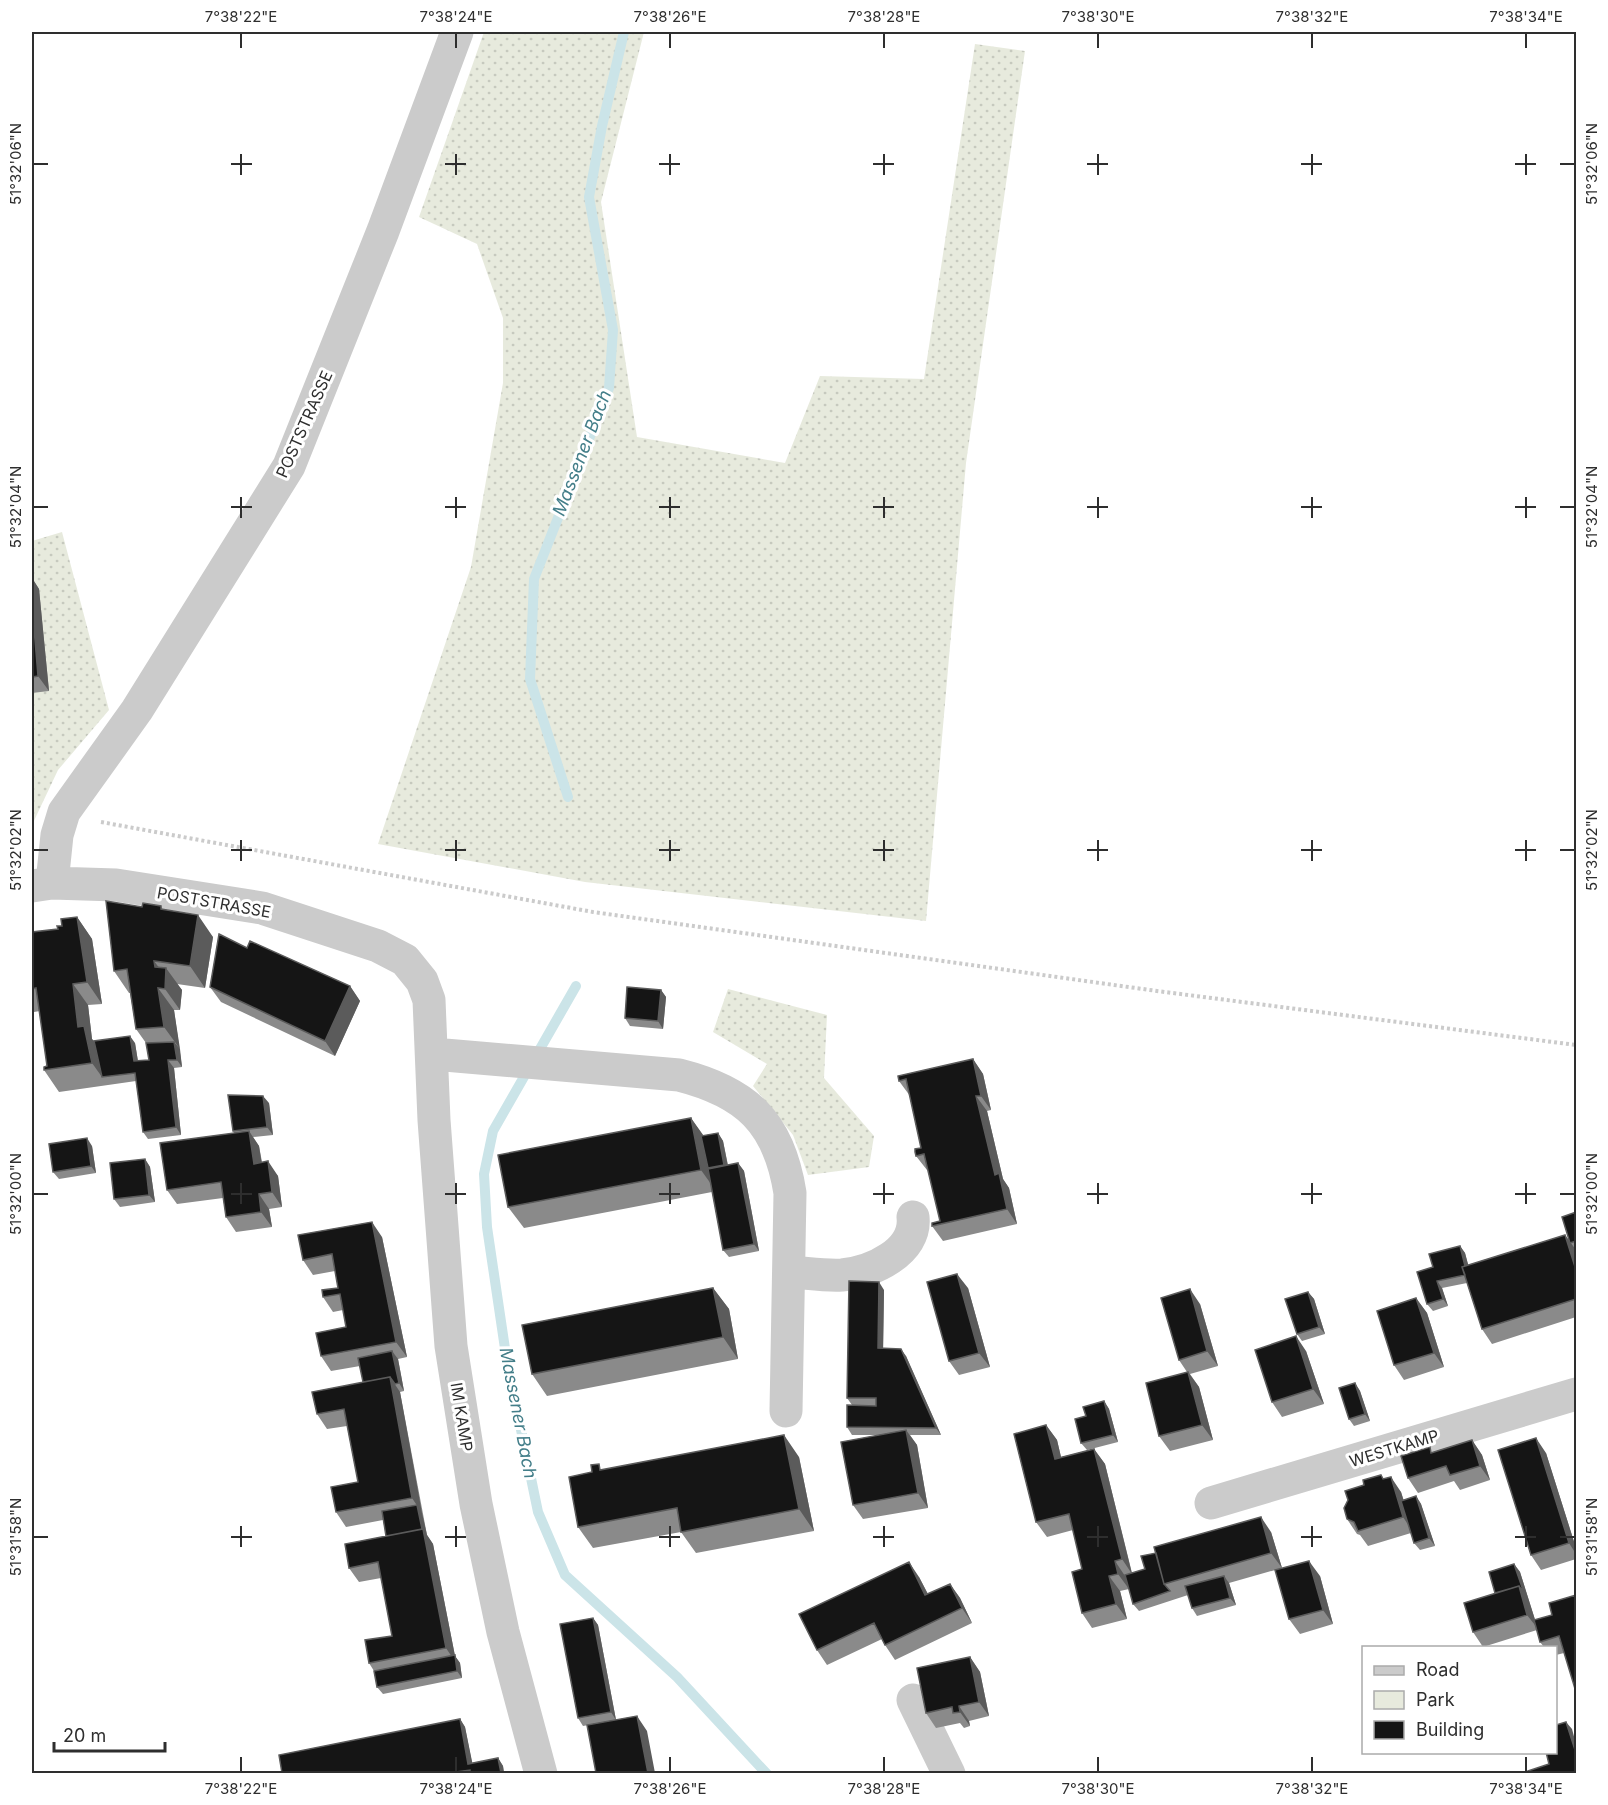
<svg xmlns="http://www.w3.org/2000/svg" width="1608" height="1805" viewBox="0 0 1608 1805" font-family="Inter,sans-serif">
	<defs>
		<pattern id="green-dots" width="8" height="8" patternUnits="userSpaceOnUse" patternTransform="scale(1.5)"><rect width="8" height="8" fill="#e7eadd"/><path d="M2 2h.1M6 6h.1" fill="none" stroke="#c6c9be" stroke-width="1.8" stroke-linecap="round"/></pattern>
	</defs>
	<rect width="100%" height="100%" fill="#fff"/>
	<path fill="url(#green-dots)" d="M 484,32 L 644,32 L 601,202 L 637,437 L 785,463 L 820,376 L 924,379 L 975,44 L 1025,51 L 966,463 L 926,921 L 585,882 L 378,844 L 471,567 L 503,383 L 503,318 L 477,244 L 419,217 Z
		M 62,532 L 109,710 L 58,770 L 32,825 L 32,541 Z
		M 728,989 L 827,1015 L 824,1078 L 874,1136 L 869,1167 L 808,1175 L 793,1135 L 753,1086 L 767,1064 L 713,1032 Z"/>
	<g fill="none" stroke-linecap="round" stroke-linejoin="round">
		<path stroke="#cbe4e8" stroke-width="10" d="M 568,797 L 530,679 L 534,579 L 609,388 L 613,330 L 589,197 L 602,126 L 624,32
			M 576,986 L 493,1131 L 484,1174 L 487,1227 L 507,1362 L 538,1512 L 565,1575 L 677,1677 L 767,1774"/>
		<path stroke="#cbcbcb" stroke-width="4" stroke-dasharray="3 3" stroke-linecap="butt" d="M 101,822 L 593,912 L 1157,991 L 1576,1045"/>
		<path stroke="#cbcbcb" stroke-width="33" d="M 52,883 L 57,835 L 64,812 L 137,710 L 289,466 L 383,231 L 457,32
			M 32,886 L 52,883 L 116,885 L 262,908 L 378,946 L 405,960 L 422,981 L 429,1000 L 434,1120 L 451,1346 L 476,1504 L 503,1632 L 541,1774
			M 433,1054 L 679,1075 C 746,1092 779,1122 790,1193 L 786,1411
			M 791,1272 C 807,1273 825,1276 842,1275 C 872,1272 917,1252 913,1217
			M 1211,1503 L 1576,1394
			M 913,1700 L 949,1774"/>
	</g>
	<path fill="#8a8a8a" d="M 32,578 L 39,589 L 49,691 L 32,693 Z
		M 161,906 L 163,910 L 213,937 L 205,988 L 177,984 L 182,990 L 180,1010 L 174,1010 L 182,1067 L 174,1068 L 181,1135 L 148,1139 L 143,1132 L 136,1081 L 59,1092 L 44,1070 L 47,1066 L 40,1011 L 34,1012 L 32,1009 L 32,932 L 58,929 L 77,917 L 92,939 L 102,1004 L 88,1005 L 92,1039 L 94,1041 L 135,1043 L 138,1061 L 149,1060 L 146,1043 L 136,1029 L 130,993 L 129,993 L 114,971 L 142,907 Z
		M 247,948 L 350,986 L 360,1001 L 335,1056 L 221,1002 L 210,987 Z
		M 661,990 L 666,997 L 663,1029 L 630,1026 L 625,1018 Z
		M 973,1059 L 983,1074 L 991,1110 L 987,1111 L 1003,1179 L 1009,1188 L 1017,1224 L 943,1241 L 932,1226 L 940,1221 L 928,1170 L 927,1170 L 916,1156 L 921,1148 L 910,1096 L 899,1081 Z
		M 269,1103 L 273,1135 L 253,1137 L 259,1146 L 262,1162 L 278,1176 L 282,1207 L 269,1209 L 272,1227 L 236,1232 L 226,1217 L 223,1198 L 177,1204 L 167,1190 L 234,1133 L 233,1131 Z
		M 691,1118 L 703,1136 L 718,1133 L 723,1141 L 728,1165 L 738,1163 L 744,1171 L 759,1251 L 729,1257 L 723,1250 L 712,1192 L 524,1228 L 508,1207 Z
		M 92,1146 L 96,1173 L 59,1179 L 53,1172 Z
		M 145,1159 L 150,1167 L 155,1202 L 120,1207 L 114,1199 Z
		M 1576,1212 L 1576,1250 L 1570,1243 Z
		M 1565,1235 L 1576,1250 L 1576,1317 L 1492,1344 L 1482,1329 L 1467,1283 L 1442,1288 L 1448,1306 L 1433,1311 L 1427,1304 L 1433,1267 L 1460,1246 L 1465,1253 L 1468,1265 Z
		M 382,1237 L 407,1357 L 398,1359 L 404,1391 L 400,1392 L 427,1535 L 433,1544 L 455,1656 L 460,1663 L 462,1678 L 383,1694 L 377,1687 L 374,1671 L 369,1663 L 392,1636 L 381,1578 L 359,1582 L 349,1568 L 386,1536 L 383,1520 L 346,1527 L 336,1512 L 358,1482 L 347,1426 L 327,1429 L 317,1414 L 363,1382 L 360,1366 L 331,1371 L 321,1356 L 346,1327 L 343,1310 L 333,1312 L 323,1297 L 338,1288 L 335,1271 L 313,1275 L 303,1260 Z
		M 713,1288 L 729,1309 L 738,1359 L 547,1396 L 532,1374 Z
		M 968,1288 L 990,1367 L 959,1375 L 949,1361 Z
		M 884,1290 L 883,1348 L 906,1356 L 941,1435 L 910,1435 L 917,1445 L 928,1508 L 863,1519 L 853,1505 L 881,1435 L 852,1435 L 847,1427 L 852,1405 L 847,1398 Z
		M 1308,1292 L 1314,1299 L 1325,1334 L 1302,1341 L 1297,1334 Z
		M 1416,1298 L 1427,1313 L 1444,1367 L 1404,1380 L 1394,1365 Z
		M 1200,1304 L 1218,1366 L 1190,1374 L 1199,1387 L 1213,1440 L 1170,1451 L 1159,1436 L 1187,1372 L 1179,1360 Z
		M 1306,1351 L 1324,1404 L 1282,1417 L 1272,1402 Z
		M 1355,1383 L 1360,1391 L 1370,1421 L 1354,1426 L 1349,1419 Z
		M 1104,1401 L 1109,1409 L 1118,1442 L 1087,1450 L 1081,1443 L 1086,1416 Z
		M 1046,1425 L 1057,1440 L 1061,1457 L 1094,1449 L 1105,1464 L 1132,1573 L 1271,1532 L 1282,1568 L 1229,1583 L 1236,1605 L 1197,1616 L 1192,1608 L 1188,1595 L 1139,1611 L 1133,1604 L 1129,1589 L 1120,1591 L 1127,1619 L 1092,1628 L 1082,1613 L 1082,1569 L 1073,1530 L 1047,1537 L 1036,1522 Z
		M 1472,1440 L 1482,1455 L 1490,1480 L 1460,1490 L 1454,1481 L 1418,1493 L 1408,1478 L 1433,1452 Z
		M 1546,1453 L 1576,1548 L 1576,1559 L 1541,1570 L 1531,1555 Z
		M 799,1457 L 814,1531 L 696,1553 L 681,1532 L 593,1548 L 578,1527 L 603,1470 Z
		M 1381,1475 L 1384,1479 L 1401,1492 L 1404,1501 L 1416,1496 L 1421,1504 L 1435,1546 L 1420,1550 L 1414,1543 L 1411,1533 L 1368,1546 L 1360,1535 L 1357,1534 L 1347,1519 L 1364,1485 Z
		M 1514,1564 L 1520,1572 L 1535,1620 L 1552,1615 L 1564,1653 L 1556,1655 L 1556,1647 L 1544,1647 L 1540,1642 L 1537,1630 L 1483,1647 L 1473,1632 L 1495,1593 Z
		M 1320,1576 L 1333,1624 L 1300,1634 L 1289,1619 Z
		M 919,1577 L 928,1594 L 950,1584 L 960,1598 L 972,1623 L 895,1660 L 885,1645 L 882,1639 L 827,1665 L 817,1650 Z
		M 593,1618 L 598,1625 L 616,1720 L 583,1726 L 578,1718 Z
		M 970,1657 L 980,1672 L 989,1716 L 969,1721 L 970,1726 L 964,1728 L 960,1723 L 936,1728 L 926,1713 Z
		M 460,1719 L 465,1727 L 472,1763 L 498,1758 L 503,1766 L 504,1773 L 282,1773 Z"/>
	<path fill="#5b5b5b" d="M 32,578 L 39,589 L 49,691 L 38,676 L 32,604 Z
		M 198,915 L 213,937 L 205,988 L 190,966 Z
		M 77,917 L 92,939 L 102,1004 L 87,982 Z
		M 154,961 L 166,977 L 166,968 L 182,990 L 180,1010 L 165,989 L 155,967 Z
		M 73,984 L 88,1005 L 92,1039 L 99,1048 L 102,1077 L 92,1063 L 78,1027 Z
		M 350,986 L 360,1001 L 335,1056 L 325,1041 Z
		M 158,988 L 174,1010 L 180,1049 L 164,1027 Z
		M 661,990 L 666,997 L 663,1029 L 658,1021 Z
		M 130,1036 L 135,1043 L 139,1068 L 134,1061 Z
		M 174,1042 L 180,1049 L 182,1067 L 177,1060 Z
		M 973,1059 L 983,1074 L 991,1110 L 981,1096 Z
		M 168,1060 L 174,1068 L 181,1135 L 176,1127 Z
		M 263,1096 L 269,1103 L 273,1135 L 267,1127 Z
		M 976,1096 L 987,1111 L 1003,1179 L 1009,1188 L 1017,1224 L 1007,1209 L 995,1175 Z
		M 691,1118 L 706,1139 L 708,1168 L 713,1175 L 716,1191 L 701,1170 Z
		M 249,1131 L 259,1146 L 264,1178 L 254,1164 Z
		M 718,1133 L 723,1141 L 729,1172 L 724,1165 Z
		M 87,1138 L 92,1146 L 96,1173 L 91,1166 Z
		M 145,1159 L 150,1167 L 155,1202 L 149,1195 Z
		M 268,1161 L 278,1176 L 282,1207 L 272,1192 Z
		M 738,1163 L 744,1171 L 759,1251 L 754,1244 Z
		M 259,1194 L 269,1209 L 272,1227 L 261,1212 Z
		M 372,1222 L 382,1237 L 407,1357 L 396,1342 Z
		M 1565,1235 L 1576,1250 L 1576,1270 Z
		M 1460,1246 L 1465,1253 L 1473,1282 L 1467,1275 Z
		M 957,1274 L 968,1288 L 990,1367 L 979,1353 Z
		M 1437,1281 L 1442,1288 L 1448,1306 L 1443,1299 Z
		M 879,1282 L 884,1290 L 883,1356 L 878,1348 Z
		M 713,1288 L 729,1309 L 738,1359 L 723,1337 Z
		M 1190,1289 L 1200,1304 L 1218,1366 L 1207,1351 Z
		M 1308,1292 L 1314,1299 L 1325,1334 L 1319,1327 Z
		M 1416,1298 L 1427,1313 L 1444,1367 L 1434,1353 Z
		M 1296,1336 L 1306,1351 L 1324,1404 L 1313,1389 Z
		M 901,1349 L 906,1356 L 941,1435 L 936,1428 Z
		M 392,1351 L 398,1359 L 404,1391 L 399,1383 Z
		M 1188,1372 L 1199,1387 L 1213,1440 L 1202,1425 Z
		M 390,1377 L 400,1392 L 422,1513 L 412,1498 Z
		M 1355,1383 L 1360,1391 L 1370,1421 L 1365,1414 Z
		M 1104,1401 L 1109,1409 L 1118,1442 L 1113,1435 Z
		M 1046,1425 L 1057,1440 L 1065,1474 L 1055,1459 Z
		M 906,1430 L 917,1445 L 928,1508 L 918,1493 Z
		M 784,1435 L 799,1457 L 814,1531 L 799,1509 Z
		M 1536,1438 L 1546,1453 L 1576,1548 L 1576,1554 L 1569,1543 Z
		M 1472,1440 L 1482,1455 L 1490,1480 L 1480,1466 Z
		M 1094,1449 L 1105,1464 L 1132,1574 L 1122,1559 Z
		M 1391,1477 L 1401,1492 L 1413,1532 L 1403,1517 Z
		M 1416,1496 L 1421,1504 L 1435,1546 L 1429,1538 Z
		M 417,1505 L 422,1513 L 427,1535 L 433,1544 L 455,1656 L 460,1663 L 462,1678 L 457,1671 L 456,1663 L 446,1648 Z
		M 1261,1517 L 1271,1532 L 1282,1568 L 1271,1553 Z
		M 1115,1561 L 1125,1576 L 1129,1589 L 1118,1574 Z
		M 1309,1561 L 1320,1576 L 1333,1624 L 1323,1610 Z
		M 909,1562 L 919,1577 L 936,1610 L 925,1595 Z
		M 1514,1564 L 1520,1572 L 1538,1629 L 1527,1615 L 1519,1586 Z
		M 1109,1576 L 1120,1591 L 1127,1619 L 1116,1604 Z
		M 1224,1576 L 1229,1583 L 1236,1605 L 1230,1598 Z
		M 950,1584 L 960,1598 L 972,1623 L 962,1608 Z
		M 593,1618 L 598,1625 L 616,1720 L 611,1712 Z
		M 970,1657 L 980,1672 L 989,1716 L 979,1702 Z
		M 959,1706 L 969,1721 L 970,1726 L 960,1712 Z
		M 637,1716 L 647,1731 L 655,1773 L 648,1773 Z
		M 460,1719 L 465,1727 L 474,1771 L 468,1764 Z
		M 1566,1722 L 1572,1729 L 1576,1744 L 1576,1753 Z
		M 498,1758 L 503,1766 L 504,1773 L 501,1773 Z"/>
	<path fill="#151515" stroke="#5b5b5b" stroke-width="1.5" d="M 32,604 L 38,676 L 32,677 Z
		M 106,901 L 142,907 L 143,903 L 161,906 L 161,909 L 198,915 L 190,966 L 154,961 L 155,967 L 166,968 L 165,989 L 158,988 L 164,1027 L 136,1029 L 127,969 L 114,971 Z
		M 77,917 L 87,982 L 73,984 L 78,1027 L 84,1026 L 92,1063 L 44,1070 L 44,1067 L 47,1066 L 36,988 L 32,989 L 32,932 L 58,929 L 57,926 L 62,926 L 61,919 Z
		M 219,934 L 247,948 L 250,941 L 350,986 L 325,1041 L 210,987 Z
		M 627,987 L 661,990 L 658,1021 L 625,1018 Z
		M 130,1036 L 134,1061 L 149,1060 L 146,1043 L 174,1042 L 177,1060 L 168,1060 L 176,1127 L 143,1132 L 135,1073 L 102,1077 L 94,1041 Z
		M 973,1059 L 981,1096 L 976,1096 L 995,1175 L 999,1173 L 1007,1209 L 932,1226 L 932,1223 L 940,1221 L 924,1154 L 916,1156 L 915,1152 L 915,1149 L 921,1148 L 906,1079 L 899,1081 L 898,1076 Z
		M 228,1095 L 263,1096 L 267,1127 L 233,1131 Z
		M 691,1118 L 701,1170 L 508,1207 L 498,1155 Z
		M 249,1131 L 254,1164 L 268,1161 L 272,1192 L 259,1194 L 261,1212 L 226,1217 L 221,1182 L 167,1190 L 160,1143 Z
		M 718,1133 L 724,1165 L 708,1168 L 701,1136 Z
		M 87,1138 L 91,1166 L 53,1172 L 49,1144 Z
		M 145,1159 L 149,1195 L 114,1199 L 110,1163 Z
		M 738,1163 L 754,1244 L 723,1250 L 708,1169 Z
		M 1576,1212 L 1576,1241 L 1570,1243 L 1562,1217 Z
		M 372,1222 L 396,1342 L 321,1356 L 316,1333 L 346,1327 L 340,1294 L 323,1297 L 322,1290 L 338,1288 L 332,1254 L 303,1260 L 298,1235 Z
		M 1565,1235 L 1576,1270 L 1576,1299 L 1482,1329 L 1462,1267 Z
		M 1460,1246 L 1465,1266 L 1462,1267 L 1465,1275 L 1437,1281 L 1443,1299 L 1427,1304 L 1417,1272 L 1433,1267 L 1429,1254 Z
		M 957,1274 L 979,1353 L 949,1361 L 927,1282 Z
		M 849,1281 L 879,1282 L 878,1348 L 901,1349 L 936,1428 L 847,1427 L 847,1405 L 876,1406 L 876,1398 L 847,1398 Z
		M 713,1288 L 723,1337 L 532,1374 L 522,1325 Z
		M 1190,1289 L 1207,1351 L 1179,1360 L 1161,1298 Z
		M 1308,1292 L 1319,1327 L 1297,1334 L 1285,1299 Z
		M 1416,1298 L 1434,1353 L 1394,1365 L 1377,1311 Z
		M 1296,1336 L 1313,1389 L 1272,1402 L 1255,1350 Z
		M 392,1351 L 399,1383 L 395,1384 L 390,1377 L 363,1382 L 358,1358 Z
		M 1188,1372 L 1202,1425 L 1159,1436 L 1146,1383 Z
		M 390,1377 L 412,1498 L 336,1512 L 331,1487 L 358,1482 L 344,1409 L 317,1414 L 312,1392 Z
		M 1355,1383 L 1365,1414 L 1349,1419 L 1339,1388 Z
		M 1104,1401 L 1113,1435 L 1081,1443 L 1075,1419 L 1086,1416 L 1083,1407 Z
		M 1046,1425 L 1055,1459 L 1094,1449 L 1122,1559 L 1115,1561 L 1118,1574 L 1109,1576 L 1116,1604 L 1082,1613 L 1072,1572 L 1082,1569 L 1069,1514 L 1036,1522 L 1014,1434 Z
		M 906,1430 L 918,1493 L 853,1505 L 841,1442 Z
		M 784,1435 L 799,1509 L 681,1532 L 677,1508 L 578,1527 L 569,1477 L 592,1472 L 591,1465 L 599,1464 L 600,1470 Z
		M 1536,1438 L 1569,1543 L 1531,1555 L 1498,1450 Z
		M 1472,1440 L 1480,1466 L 1450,1475 L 1446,1466 L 1408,1478 L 1401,1456 L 1430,1447 L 1431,1453 Z
		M 1381,1475 L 1383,1479 L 1391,1477 L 1403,1517 L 1358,1531 L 1354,1522 L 1347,1519 L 1344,1508 L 1348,1500 L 1345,1491 L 1364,1485 L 1363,1480 Z
		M 1416,1496 L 1429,1538 L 1414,1543 L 1401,1501 Z
		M 417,1505 L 422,1529 L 386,1536 L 382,1511 Z
		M 1261,1517 L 1271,1553 L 1164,1584 L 1154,1547 Z
		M 423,1529 L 446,1648 L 369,1663 L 365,1640 L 392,1636 L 378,1562 L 349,1568 L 345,1544 Z
		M 1156,1553 L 1164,1584 L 1170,1591 L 1133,1604 L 1125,1575 L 1145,1569 L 1141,1556 Z
		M 1309,1561 L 1323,1610 L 1289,1619 L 1275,1570 Z
		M 909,1562 L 925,1595 L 950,1584 L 962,1608 L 885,1645 L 874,1623 L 817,1650 L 799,1614 Z
		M 1514,1564 L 1524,1593 L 1519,1586 L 1495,1593 L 1489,1572 Z
		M 1224,1576 L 1230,1598 L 1192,1608 L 1185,1586 Z
		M 1519,1586 L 1527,1615 L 1473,1632 L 1464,1603 Z
		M 1576,1595 L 1576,1692 L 1559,1636 L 1540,1642 L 1534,1620 L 1552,1615 L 1549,1603 Z
		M 593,1618 L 611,1712 L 578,1718 L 560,1624 Z
		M 455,1655 L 457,1671 L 377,1687 L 374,1671 Z
		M 970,1657 L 979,1702 L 959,1706 L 960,1712 L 953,1713 L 952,1707 L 926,1713 L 917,1668 Z
		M 637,1716 L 648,1773 L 596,1773 L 587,1725 Z
		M 460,1719 L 468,1764 L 498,1758 L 501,1773 L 470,1773 L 470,1770 L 448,1773 L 282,1773 L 279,1755 Z
		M 1566,1722 L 1576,1753 L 1576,1773 L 1529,1773 L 1528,1771 L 1549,1764 L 1546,1752 L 1556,1752 L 1556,1725 Z"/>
	<path fill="none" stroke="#2e2e2e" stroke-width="2" d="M 241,33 L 241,48M 456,33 L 456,48M 670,33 L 670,48M 884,33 L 884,48M 1098,33 L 1098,48M 1312,33 L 1312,48M 1526,33 L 1526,48M 241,154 L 241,175M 456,154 L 456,175M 670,154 L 670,175M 884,154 L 884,175M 1098,154 L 1098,175M 1312,154 L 1312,175M 1526,154 L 1526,175M 33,164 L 48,164M 231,164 L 252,164M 445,164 L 466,164M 659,164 L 680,164M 873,164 L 894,164M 1087,164 L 1108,164M 1301,164 L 1322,164M 1515,164 L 1536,164M 1560,164 L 1575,164M 241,497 L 241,518M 456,497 L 456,518M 670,497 L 670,518M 884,497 L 884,518M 1098,497 L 1098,518M 1312,497 L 1312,518M 1526,497 L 1526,518M 33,507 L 48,507M 231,507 L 252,507M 445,507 L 466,507M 659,507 L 680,507M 873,507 L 894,507M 1087,507 L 1108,507M 1301,507 L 1322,507M 1515,507 L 1536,507M 1560,507 L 1575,507M 241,840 L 241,861M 456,840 L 456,861M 670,840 L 670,861M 884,840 L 884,861M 1098,840 L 1098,861M 1312,840 L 1312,861M 1526,840 L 1526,861M 33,850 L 48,850M 231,850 L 252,850M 445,850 L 466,850M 659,850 L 680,850M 873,850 L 894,850M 1087,850 L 1108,850M 1301,850 L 1322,850M 1515,850 L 1536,850M 1560,850 L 1575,850M 241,1183 L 241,1204M 456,1183 L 456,1204M 670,1183 L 670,1204M 884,1183 L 884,1204M 1098,1183 L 1098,1204M 1312,1183 L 1312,1204M 1526,1183 L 1526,1204M 33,1194 L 48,1194M 231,1194 L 252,1194M 445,1194 L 466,1194M 659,1194 L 680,1194M 873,1194 L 894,1194M 1087,1194 L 1108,1194M 1301,1194 L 1322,1194M 1515,1194 L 1536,1194M 1560,1194 L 1575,1194M 241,1526 L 241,1547M 456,1526 L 456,1547M 670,1526 L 670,1547M 884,1526 L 884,1547M 1098,1526 L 1098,1547M 1312,1526 L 1312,1547M 1526,1526 L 1526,1547M 33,1537 L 48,1537M 231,1537 L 252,1537M 445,1537 L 466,1537M 659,1537 L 680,1537M 873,1537 L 894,1537M 1087,1537 L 1108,1537M 1301,1537 L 1322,1537M 1515,1537 L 1536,1537M 1560,1537 L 1575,1537M 241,1757 L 241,1772M 456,1757 L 456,1772M 670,1757 L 670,1772M 884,1757 L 884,1772M 1098,1757 L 1098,1772M 1312,1757 L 1312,1772M 1526,1757 L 1526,1772"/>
	<g text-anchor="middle" stroke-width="6" stroke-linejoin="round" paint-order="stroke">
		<g font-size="16" fill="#2e2e2e" stroke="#fff">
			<text transform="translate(304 424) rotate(-66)" y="6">POSTSTRASSE</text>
			<text transform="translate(214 902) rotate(10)" y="6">POSTSTRASSE</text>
			<text transform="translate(462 1417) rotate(81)" y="6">IM KAMP</text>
			<text transform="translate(1394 1448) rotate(-17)" y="6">WESTKAMP</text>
		</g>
		<g font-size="18" font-style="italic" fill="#437e89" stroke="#fff">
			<text transform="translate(582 453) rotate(-69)" y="6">Massener Bach</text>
			<text transform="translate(518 1413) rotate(79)" y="6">Massener Bach</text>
		</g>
	</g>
	<rect width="1608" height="1805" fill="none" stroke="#ffffff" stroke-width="66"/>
	<rect x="1362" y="1646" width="195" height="108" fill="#ffffff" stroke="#ababab" stroke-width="1.5"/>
	<rect x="1374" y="1666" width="30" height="9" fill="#cbcbcb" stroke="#ababab" stroke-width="1.5"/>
	<text x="1416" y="1676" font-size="18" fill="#2e2e2e">Road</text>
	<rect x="1374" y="1691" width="30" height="18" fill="#e7eadd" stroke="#ababab" stroke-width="1.5"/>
	<text x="1416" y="1706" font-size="18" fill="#2e2e2e">Park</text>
	<rect x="1374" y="1721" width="30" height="18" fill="#151515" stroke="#ababab" stroke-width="1.5"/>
	<text x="1416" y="1736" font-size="18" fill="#2e2e2e">Building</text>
	<path d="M54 1742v9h111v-9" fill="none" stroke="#2e2e2e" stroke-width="3"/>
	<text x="63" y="1742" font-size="18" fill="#2e2e2e" stroke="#ffffff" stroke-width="4.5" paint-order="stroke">20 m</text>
	<rect x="33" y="33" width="1542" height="1739" fill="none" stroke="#2e2e2e" stroke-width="2"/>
	<g font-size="15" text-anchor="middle" fill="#2e2e2e">
		<text x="241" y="22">7°38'22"E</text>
		<text x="456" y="22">7°38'24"E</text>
		<text x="670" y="22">7°38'26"E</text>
		<text x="884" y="22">7°38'28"E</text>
		<text x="1098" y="22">7°38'30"E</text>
		<text x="1312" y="22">7°38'32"E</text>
		<text x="1526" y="22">7°38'34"E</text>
		<text transform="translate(16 164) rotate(-90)" y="5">51°32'06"N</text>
		<text transform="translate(1592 164) rotate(-90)" y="5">51°32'06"N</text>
		<text transform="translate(16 507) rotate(-90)" y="5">51°32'04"N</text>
		<text transform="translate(1592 507) rotate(-90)" y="5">51°32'04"N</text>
		<text transform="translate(16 850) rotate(-90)" y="5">51°32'02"N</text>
		<text transform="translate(1592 850) rotate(-90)" y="5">51°32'02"N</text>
		<text transform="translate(16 1194) rotate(-90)" y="5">51°32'00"N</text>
		<text transform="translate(1592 1194) rotate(-90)" y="5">51°32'00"N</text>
		<text transform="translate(16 1537) rotate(-90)" y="5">51°31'58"N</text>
		<text transform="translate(1592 1537) rotate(-90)" y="5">51°31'58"N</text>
		<text x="241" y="1794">7°38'22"E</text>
		<text x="456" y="1794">7°38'24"E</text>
		<text x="670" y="1794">7°38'26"E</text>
		<text x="884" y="1794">7°38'28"E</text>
		<text x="1098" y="1794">7°38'30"E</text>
		<text x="1312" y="1794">7°38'32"E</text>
		<text x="1526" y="1794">7°38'34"E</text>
	</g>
</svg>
